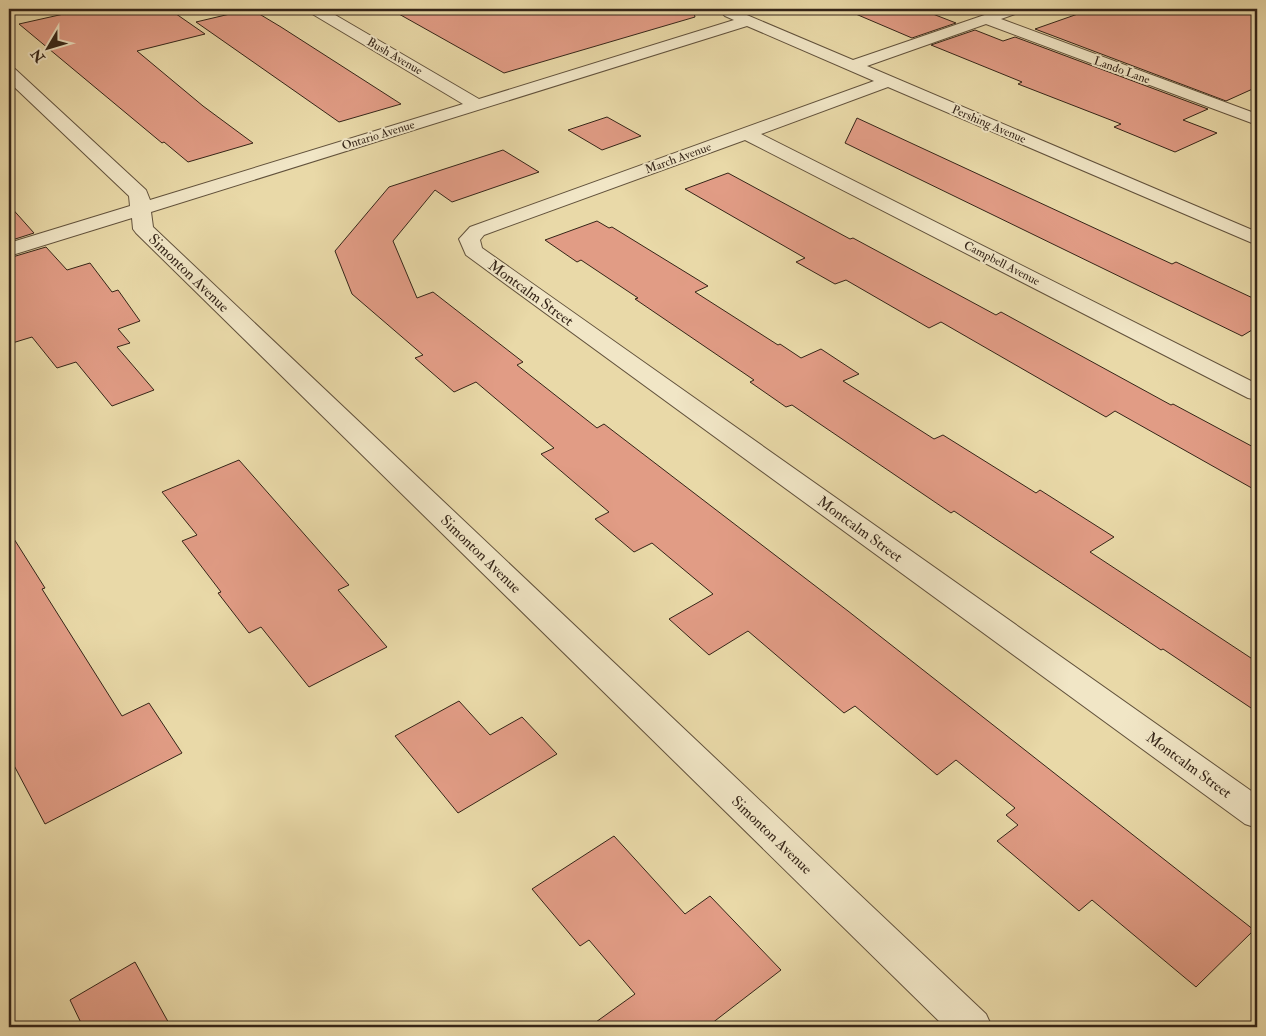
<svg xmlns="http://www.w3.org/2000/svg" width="1266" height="1036" viewBox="0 0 1266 1036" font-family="'IM FELL Double Pica',serif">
	<rect width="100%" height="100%" fill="#e9d9a8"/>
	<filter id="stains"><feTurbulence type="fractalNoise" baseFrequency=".004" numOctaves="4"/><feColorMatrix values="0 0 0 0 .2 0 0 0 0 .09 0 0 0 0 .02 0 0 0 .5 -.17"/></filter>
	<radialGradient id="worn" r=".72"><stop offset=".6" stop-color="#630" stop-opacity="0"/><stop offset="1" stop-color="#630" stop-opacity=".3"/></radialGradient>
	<path fill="#e19c85" stroke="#352518" d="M 86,9 L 169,9 L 205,34 L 137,51 L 203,106 L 253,143 L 188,162 L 164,142 L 162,143 L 19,24 Z
		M 251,9 L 281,27 L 401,104 L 339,122 L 196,22 Z
		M 390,9 L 693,9 L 695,17 L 504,73 Z
		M 844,9 L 920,9 L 956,23 L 912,38 Z
		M 1092,9 L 1257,9 L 1257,87 L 1226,101 L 1035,29 Z
		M 975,30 L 1003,41 L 1015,37 L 1208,109 L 1183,120 L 1217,133 L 1175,152 L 1114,127 L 1121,124 L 1018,84 L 1022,82 L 931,45 Z
		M 607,117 L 641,136 L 602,150 L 568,130 Z
		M 857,118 L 1172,264 L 1176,262 L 1257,300 L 1257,327 L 1242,336 L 845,143 Z
		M 503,150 L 539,172 L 452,202 L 435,190 L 393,241 L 417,298 L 433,292 L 523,362 L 517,365 L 597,428 L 604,424 L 848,611 L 1254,930 L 1196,987 L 1092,900 L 1079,911 L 997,841 L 1018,825 L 1006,815 L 1015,808 L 956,760 L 937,775 L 855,706 L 844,713 L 748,631 L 709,655 L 669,619 L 713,594 L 652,543 L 634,552 L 595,519 L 609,512 L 541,454 L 554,448 L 476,382 L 454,392 L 415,358 L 423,355 L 352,294 L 335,251 L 389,187 Z
		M 728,173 L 850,239 L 853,238 L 996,315 L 1001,312 L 1171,405 L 1173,404 L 1257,449 L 1257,491 L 1115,411 L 1106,417 L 941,322 L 929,328 L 846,280 L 835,284 L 796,262 L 805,258 L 685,189 Z
		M 9,205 L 34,233 L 9,241 Z
		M 597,221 L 609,228 L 612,227 L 708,286 L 695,292 L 778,345 L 780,344 L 801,358 L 821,349 L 859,374 L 843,381 L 934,439 L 943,435 L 1036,493 L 1040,490 L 1114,537 L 1090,552 L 1257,662 L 1257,712 L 1163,649 L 1161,650 L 954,511 L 951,513 L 792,405 L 786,407 L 750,382 L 754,380 L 635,299 L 638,298 L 581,260 L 577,262 L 545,240 Z
		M 46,247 L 67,270 L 90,263 L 112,292 L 118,290 L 140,321 L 118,329 L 130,343 L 117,347 L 154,390 L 112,406 L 76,362 L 57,368 L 32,337 L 9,344 L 9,258 Z
		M 239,460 L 349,585 L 338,590 L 387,647 L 309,687 L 261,627 L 249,633 L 218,593 L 221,592 L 182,541 L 197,535 L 162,492 Z
		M 9,531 L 45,588 L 42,589 L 122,716 L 149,703 L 182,753 L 45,824 L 9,756 Z
		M 459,701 L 490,735 L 522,717 L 557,754 L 458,813 L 395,736 Z
		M 614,836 L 685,914 L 710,896 L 781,970 L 707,1027 L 589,1027 L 635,994 L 589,940 L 580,946 L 532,889 Z
		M 135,962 L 171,1027 L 83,1027 L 70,1000 Z"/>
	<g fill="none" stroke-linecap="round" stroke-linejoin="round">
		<g stroke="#62523c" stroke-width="2">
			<path id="minor" d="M 307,9 L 325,9 L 479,99 L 734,20 L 725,16 L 722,13 L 729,9 L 735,10 L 853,60 L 1002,9 L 1023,9 L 1021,12 L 1001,19 L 1257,114 L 1257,125 L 986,24 L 867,66 L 1257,232 L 1257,245 L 888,87 L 761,134 L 1257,384 L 1257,400 L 1248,398 L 745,140 L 484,235 L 480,240 L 482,248 L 1257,795 L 1257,828 L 1245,824 L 466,255 L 459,239 L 470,227 L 874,81 L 747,26 L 151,212 L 153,227 L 986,1014 L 992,1027 L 945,1027 L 136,233 L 133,229 L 132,218 L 9,256 L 9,243 L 130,206 L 129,196 L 9,82 L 9,68 L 15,69 L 146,190 L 150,200 L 463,104 L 309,12 Z"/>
		</g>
		<use href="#minor" fill="#f1e6c6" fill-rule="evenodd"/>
	</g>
	<g text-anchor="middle" stroke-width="4" stroke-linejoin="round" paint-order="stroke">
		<g font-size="12" fill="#352518" stroke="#f1e6c6">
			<text transform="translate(395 56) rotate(30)" y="4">Bush Avenue</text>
			<text transform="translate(1122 70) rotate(20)" y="4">Lando Lane</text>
			<text transform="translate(989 124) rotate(23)" y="4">Pershing Avenue</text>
			<text transform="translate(378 135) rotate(-17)" y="4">Ontario Avenue</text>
			<text transform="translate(678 158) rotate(-20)" y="4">March Avenue</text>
			<text transform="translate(1002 263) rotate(27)" y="4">Campbell Avenue</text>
		</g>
		<g font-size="15" fill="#352518" stroke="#f1e6c6">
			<text transform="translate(189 273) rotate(44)" y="5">Simonton Avenue</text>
			<text transform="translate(531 293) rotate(36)" y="5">Montcalm Street</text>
			<text transform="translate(860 529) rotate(36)" y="5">Montcalm Street</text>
			<text transform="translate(481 554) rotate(44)" y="5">Simonton Avenue</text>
			<text transform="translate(1189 765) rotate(36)" y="5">Montcalm Street</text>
			<text transform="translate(772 835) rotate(44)" y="5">Simonton Avenue</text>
		</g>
	</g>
	<rect width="1266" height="1036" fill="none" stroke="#e9d9a8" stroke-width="30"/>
	<rect x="10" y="10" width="1246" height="1016" fill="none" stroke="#352518" stroke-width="2.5"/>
	<rect x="15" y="15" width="1236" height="1006" fill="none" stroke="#352518"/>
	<g transform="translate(48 48) rotate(232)" stroke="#f1e6c6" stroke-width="4" paint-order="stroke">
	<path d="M0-4L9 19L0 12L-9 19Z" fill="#352518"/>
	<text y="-8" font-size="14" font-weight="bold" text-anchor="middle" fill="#352518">N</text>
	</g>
	<rect width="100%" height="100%" filter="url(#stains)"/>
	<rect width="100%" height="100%" fill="url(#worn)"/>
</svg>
